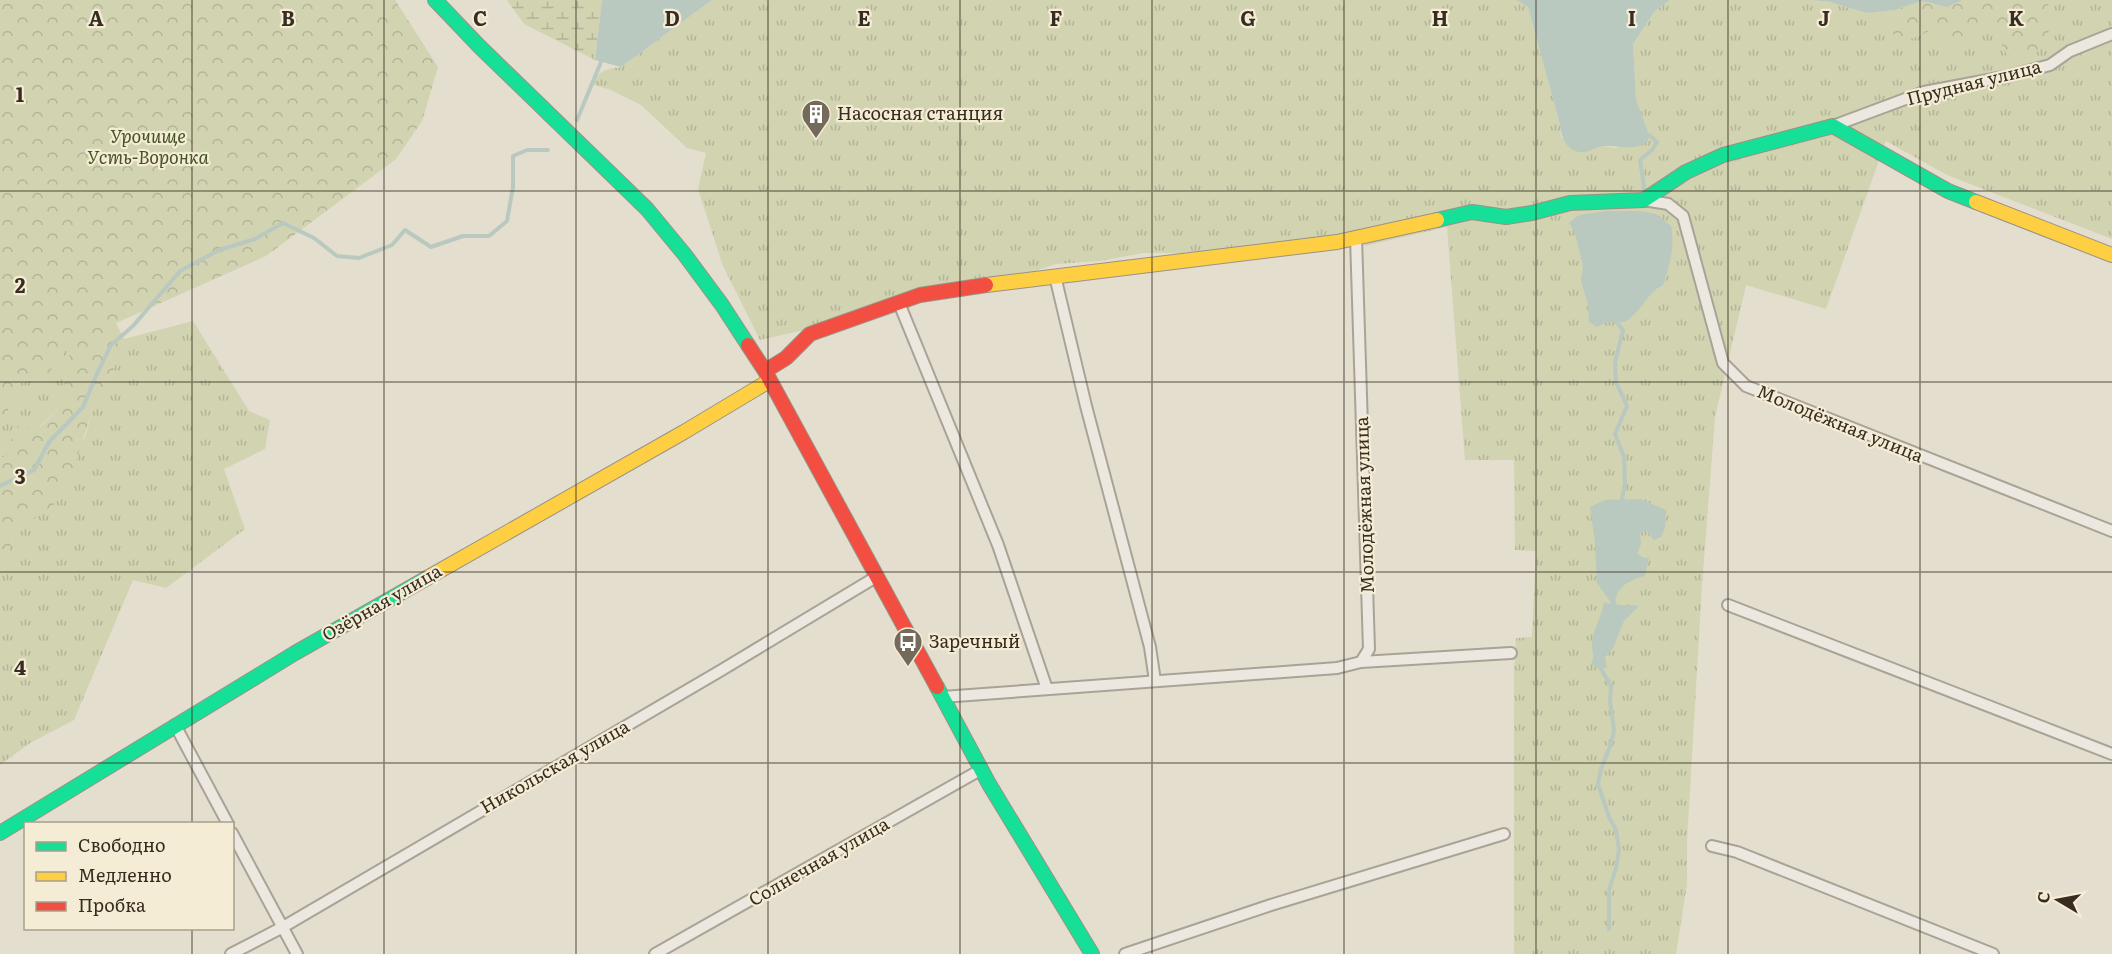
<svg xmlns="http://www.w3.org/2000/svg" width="2112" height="954" viewBox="0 0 2112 954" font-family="Literata,serif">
	<defs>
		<pattern id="grass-tufts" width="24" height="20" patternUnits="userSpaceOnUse" patternTransform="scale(1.5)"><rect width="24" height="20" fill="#d1d3b1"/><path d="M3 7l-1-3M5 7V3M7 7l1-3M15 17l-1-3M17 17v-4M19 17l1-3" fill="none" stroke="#b4b598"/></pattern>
		<pattern id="forest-crowns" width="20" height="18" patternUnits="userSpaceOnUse" patternTransform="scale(1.5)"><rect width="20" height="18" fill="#d1d3b1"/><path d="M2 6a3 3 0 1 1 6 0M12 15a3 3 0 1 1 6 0" fill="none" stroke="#b4b598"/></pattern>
		<pattern id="wetland-marsh" width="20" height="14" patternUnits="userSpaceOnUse" patternTransform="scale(1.5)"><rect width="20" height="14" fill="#d1d3b1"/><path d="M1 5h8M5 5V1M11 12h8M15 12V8" fill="none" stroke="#b4b598"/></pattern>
	</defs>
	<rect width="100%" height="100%" fill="#e4dece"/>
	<path fill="url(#grass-tufts)" d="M 712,0 L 1516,0 L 1528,7 L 1560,125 L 1561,137 L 1583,152 L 1603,146 L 1616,148 L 1649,135 L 1636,99 L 1633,44 L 1654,12 L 1670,0 L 1811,0 L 1830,2 L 1866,13 L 1962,0 L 2112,0 L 2112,239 L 1947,175 L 1886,141 L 1826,309 L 1746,285 L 1715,417 L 1702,585 L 1687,841 L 1687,884 L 1676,954 L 1514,954 L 1514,670 L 1516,638 L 1532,637 L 1536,551 L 1515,550 L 1514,460 L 1465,460 L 1447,227 L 1365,246 L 1362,231 L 1332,237 L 1183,253 L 1143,253 L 1100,261 L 1056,264 L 1034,271 L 942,285 L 813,328 L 760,340 L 723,266 L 698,189 L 706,153 L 687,148 L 641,105 L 611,90 L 591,84 C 599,71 606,69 621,67 Z
		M 193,321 L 249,411 L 270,420 L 265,449 L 224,469 L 245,529 L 166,588 L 133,580 L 74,720 L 30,743 L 0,765 L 0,568 L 8,557 L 15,527 L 34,519 L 85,437 L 94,406 L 110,381 L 124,339 Z
		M 72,342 L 61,406 L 7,457 L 0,458 L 0,417 L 8,411 L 17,384 L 46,376 Z"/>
	<path fill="url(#forest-crowns)" d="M 0,0 L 395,0 L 438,67 L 422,121 L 396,159 L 266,256 L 116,323 L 124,339 L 110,381 L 94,406 L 75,464 L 56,503 L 34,519 L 15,527 L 8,557 L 0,568 L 0,458 L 7,456 L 15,426 L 39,428 L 61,406 L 71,344 L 46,376 L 17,384 L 8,411 L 0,417 Z
		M 1962,0 L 2044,0 C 2063,18 2042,46 2030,61 L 2007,55 L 1996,33 L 1988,27 L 1976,30 L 1950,43 L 1938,36 L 1934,29 C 1926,32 1918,37 1910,39 C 1893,42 1885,28 1897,15 L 1895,10 L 1922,1 L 1947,7 Z"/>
	<path fill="url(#wetland-marsh)" d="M 507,0 L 602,0 L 595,60 L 524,24 Z"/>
	<path fill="#b9c9c0" d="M 602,0 L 712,0 L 621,67 L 595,60 Z
		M 1516,0 L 1670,0 L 1654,12 L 1633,44 L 1636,99 L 1649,135 L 1648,141 C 1634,152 1619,145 1603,146 C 1597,147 1591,151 1585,152 C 1568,154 1561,138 1560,125 L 1528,7 Z
		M 1811,0 L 1962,0 L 1947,7 L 1922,1 L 1895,10 L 1866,13 L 1830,2 Z
		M 1607,211 L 1641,211 L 1656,214 L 1671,226 C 1675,248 1670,264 1663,285 C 1648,292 1643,308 1629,319 C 1624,324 1617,322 1611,322 C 1606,322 1601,325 1597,327 L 1589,322 L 1588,305 L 1581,280 L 1583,266 L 1575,233 L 1569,223 L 1579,215 Z
		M 1640,499 L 1666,510 L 1665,528 L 1661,537 L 1654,540 L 1647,531 L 1640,533 L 1641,544 L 1637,554 L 1645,558 L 1649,557 L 1645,576 C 1632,578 1613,589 1616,604 C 1625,607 1630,604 1639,606 L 1624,621 L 1613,648 L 1605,657 L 1607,668 L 1596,668 L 1591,664 C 1595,656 1592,653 1592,645 C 1592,630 1602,617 1604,602 L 1610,604 L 1610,601 L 1597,583 L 1595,543 L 1590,507 L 1605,500 Z"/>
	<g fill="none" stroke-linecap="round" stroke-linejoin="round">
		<path stroke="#b9c9c0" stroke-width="4" d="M 577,120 L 601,62
			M 1643,195 L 1644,186 L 1640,160 L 1652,150 L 1657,142 L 1649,135
			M 1617,323 L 1623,330 L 1615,362 L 1616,382 L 1627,406 L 1615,434 L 1624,457 L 1625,485 L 1622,499
			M 0,486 L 34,470 L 49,442 L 83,407 L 95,378 L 111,345 L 133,326 L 180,271 L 219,250 L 255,239 L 283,223 L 314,238 L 337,256 L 359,258 L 392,245 L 405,230 L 431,247 L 463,236 L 489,236 L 507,221 L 513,187 L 513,156 L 527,150 L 548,150
			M 1601,669 L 1611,686 L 1610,701 L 1614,730 L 1611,744 L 1601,769 L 1598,784 L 1609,817 L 1616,830 L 1619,850 L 1616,868 L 1609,890 L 1609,929"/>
		<g stroke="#a9a397" stroke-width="14">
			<path id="street" d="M 1833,126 L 1924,92 L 2009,76 L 2050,65 L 2070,51 L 2112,34
				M 1644,200 L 1668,204 L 1683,216 L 1723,363 L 1746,386 L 2112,531
				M 1356,237 L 1369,649 L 1361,662
				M 1055,276 L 1086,406 L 1150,647 L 1155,681
				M 899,303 L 998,545 L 1047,689
				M 1728,605 L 2112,754
				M 942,697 L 1337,668 L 1361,662 L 1511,653
				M 175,725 L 228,824
				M 232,833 L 297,954
				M 1712,846 L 1737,852 L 1993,954
				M 231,954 L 283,927 L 720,671 L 876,577
				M 655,954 L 982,769
				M 1125,954 L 1271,905 L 1504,834"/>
		</g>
		<g stroke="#999286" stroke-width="16">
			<path id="fast" d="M 435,0 L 479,46 L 647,209 L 685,255 L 722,305 L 748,345
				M 1437,220 L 1472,212 L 1506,217 L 1532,213 L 1570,203 L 1644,200 L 1686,172 L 1723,155 L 1833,126 L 1948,191 L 1976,202
				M 937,687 L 989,784 L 1092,954
				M 0,833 L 295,653 L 427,578"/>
		</g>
		<g stroke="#999286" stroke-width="16">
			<path id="slow" d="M 1976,202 L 2112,255
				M 986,285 L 1337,242 L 1437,220
				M 427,578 L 684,432 L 769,381"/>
		</g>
		<g stroke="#999286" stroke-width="16">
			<path id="jam" d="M 748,345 L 765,371 L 937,687
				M 765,371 L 786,358 L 810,334 L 920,295 L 986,285"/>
		</g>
		<use href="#street" stroke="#ece8e0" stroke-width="10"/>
		<use href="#fast" stroke="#16e098" stroke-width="14"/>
		<use href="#slow" stroke="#ffcf43" stroke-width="14"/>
		<use href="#jam" stroke="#f24e42" stroke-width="14"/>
	</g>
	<path fill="none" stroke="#372c1f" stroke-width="1.5" stroke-opacity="0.55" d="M 192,0 L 192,824M 384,0 L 384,954M 576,0 L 576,954M 768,0 L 768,954M 960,0 L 960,954M 1152,0 L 1152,954M 1344,0 L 1344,954M 1536,0 L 1536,954M 1728,0 L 1728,954M 1920,0 L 1920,954M 0,191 L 2112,191M 0,382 L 2112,382M 0,572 L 2112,572M 0,763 L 2112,763M 192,928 L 192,954"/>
	<defs>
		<g id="building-pin" transform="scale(1.5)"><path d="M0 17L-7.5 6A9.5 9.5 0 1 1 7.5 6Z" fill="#746a5c" stroke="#f4ecd5"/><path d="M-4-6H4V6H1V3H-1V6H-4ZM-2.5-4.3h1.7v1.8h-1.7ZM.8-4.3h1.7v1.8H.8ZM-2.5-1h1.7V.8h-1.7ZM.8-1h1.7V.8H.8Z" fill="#fff"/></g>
		<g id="bus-pin" transform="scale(1.5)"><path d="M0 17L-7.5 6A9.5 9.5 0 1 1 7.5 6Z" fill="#746a5c" stroke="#f4ecd5"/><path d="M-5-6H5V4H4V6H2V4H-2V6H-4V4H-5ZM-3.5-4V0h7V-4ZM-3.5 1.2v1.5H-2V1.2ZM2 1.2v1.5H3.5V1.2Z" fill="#fff"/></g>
	</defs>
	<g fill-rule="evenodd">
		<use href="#building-pin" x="816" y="114"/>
		<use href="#bus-pin" x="908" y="642"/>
	</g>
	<g text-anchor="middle" stroke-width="4.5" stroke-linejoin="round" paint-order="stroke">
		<g font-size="18" fill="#372c1f" stroke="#f4ecd5">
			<text transform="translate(1974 83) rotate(-14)" y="6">Прудная улица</text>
			<text transform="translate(1840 424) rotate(22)" y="6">Молодёжная улица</text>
			<text transform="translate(1365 505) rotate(-92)" y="6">Молодёжная улица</text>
			<text transform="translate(382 603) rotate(-30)" y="6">Озёрная улица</text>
			<text transform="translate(555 767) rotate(-30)" y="6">Никольская улица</text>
			<text transform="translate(819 862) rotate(-30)" y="6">Солнечная улица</text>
		</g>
		<g font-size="18" fill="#372c1f" stroke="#f4ecd5" text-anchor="start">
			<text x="837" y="120">Насосная станция</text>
			<text x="929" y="648">Заречный</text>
		</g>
		<g font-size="18" font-style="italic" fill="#465327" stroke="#f4ecd5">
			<text x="148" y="143">Урочище<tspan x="148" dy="21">Усть-Воронка</tspan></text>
		</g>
	</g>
	<g font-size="20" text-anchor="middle" font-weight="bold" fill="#372c1f" stroke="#f4ecd5" stroke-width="4.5" stroke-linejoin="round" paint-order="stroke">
		<text x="96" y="26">A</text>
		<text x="288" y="26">B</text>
		<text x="480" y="26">C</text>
		<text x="672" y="26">D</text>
		<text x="864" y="26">E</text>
		<text x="1056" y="26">F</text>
		<text x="1248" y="26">G</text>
		<text x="1440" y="26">H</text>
		<text x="1632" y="26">I</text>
		<text x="1824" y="26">J</text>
		<text x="2016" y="26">K</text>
		<text x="20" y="102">1</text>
		<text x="20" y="293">2</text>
		<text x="20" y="484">3</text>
		<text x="20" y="675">4</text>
	</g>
	<rect x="24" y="822" width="210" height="108" fill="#f4ecd5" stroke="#a89f8c" stroke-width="1.5"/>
	<rect x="36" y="842" width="30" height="9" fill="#16e098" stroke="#a89f8c" stroke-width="1.5"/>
	<text x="78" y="852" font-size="18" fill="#372c1f">Свободно</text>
	<rect x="36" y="872" width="30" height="9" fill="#ffcf43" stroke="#a89f8c" stroke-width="1.5"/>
	<text x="78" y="882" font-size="18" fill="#372c1f">Медленно</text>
	<rect x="36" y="902" width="30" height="9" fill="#f24e42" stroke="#a89f8c" stroke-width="1.5"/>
	<text x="78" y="912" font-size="18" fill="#372c1f">Пробка</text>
	<g transform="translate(2058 900) rotate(280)" stroke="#f4ecd5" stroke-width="4.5" paint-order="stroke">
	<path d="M0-4.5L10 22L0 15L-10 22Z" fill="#372c1f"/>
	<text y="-9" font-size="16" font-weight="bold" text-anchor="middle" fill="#372c1f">С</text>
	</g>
</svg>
